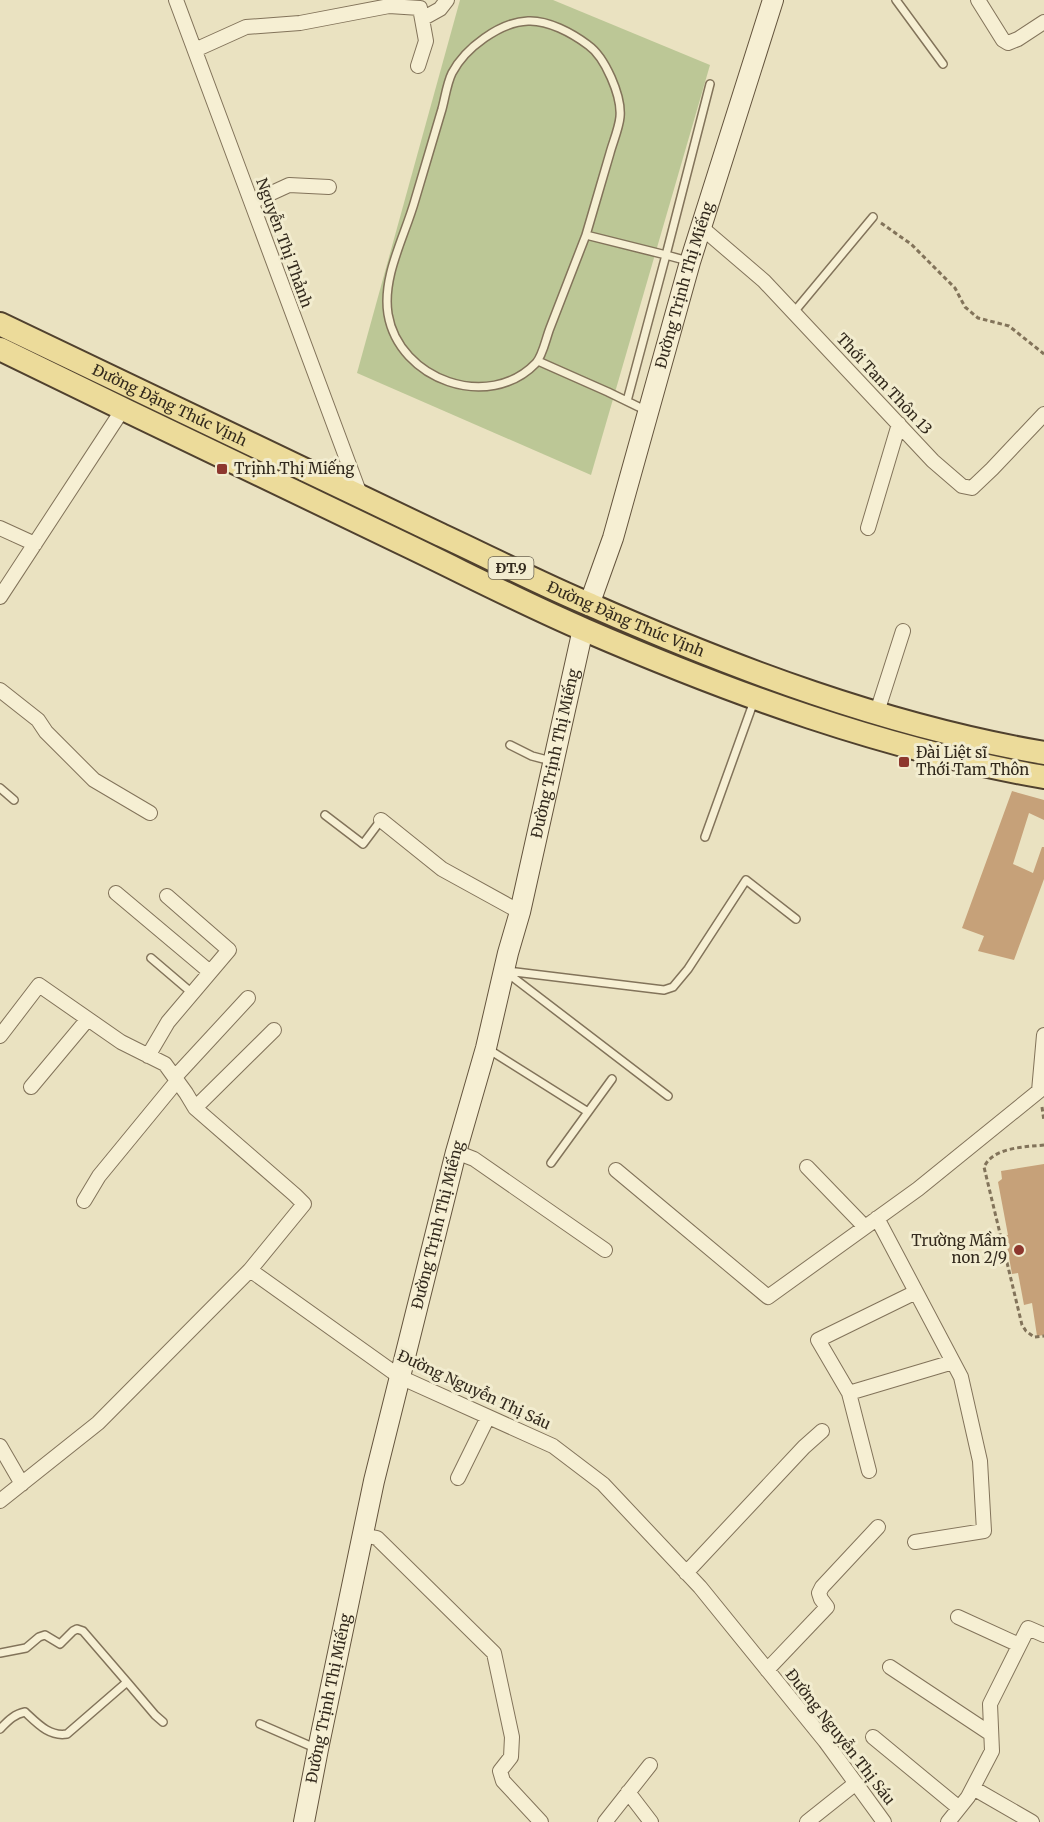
<svg xmlns="http://www.w3.org/2000/svg" width="1044" height="1822" viewBox="0 0 1044 1822" font-family="Merriweather,serif">
	<rect width="100%" height="100%" fill="#eae2c1"/>
	<path fill="#bcc796" d="M 460,0 L 553,0 L 710,65 L 591,475 L 357,373 Z"/>
	<path fill="#c6a179" d="M 1012,791 L 1044,800 L 1044,820 L 1029,813 L 1013,864 L 1033,873 L 1042,847 L 1044,847 L 1044,879 L 1014,960 L 978,951 L 984,936 L 962,928 Z
		M 1044,1164 L 1044,1335 L 1037,1336 L 1032,1303 L 1024,1305 L 1018,1273 L 1012,1274 L 1005,1235 L 1008,1235 L 998,1182 L 1002,1179 L 1001,1171 Z"/>
	<g fill="none" stroke-linecap="round" stroke-linejoin="round">
		<g stroke="#82735a" stroke-width="10">
			<path id="service" d="M 896,0 L 943,64
				M 586,235 C 574,266 562,297 550,328 C 546,338 543,355 536,363 C 489,412 399,380 388,314 C 382,276 405,236 415,200 C 424,170 433,139 442,109 C 445,98 447,83 452,73 C 465,48 500,22 528,21 C 548,20 572,33 588,45 C 605,57 622,96 620,117 C 619,128 613,142 610,153 C 602,180 594,208 586,235 L 666,255 L 710,84
				M 794,312 L 873,217
				M 538,361 L 608,392 L 647,411
				M 627,401 L 666,255 L 688,261
				M 510,745 L 532,756 L 551,761
				M 0,788 L 14,800
				M 325,815 L 363,844 L 381,820
				M 705,837 L 754,701
				M 151,958 L 192,993
				M 507,971 L 664,990 L 673,987 L 688,969 L 746,880 L 796,919
				M 506,972 L 668,1096
				M 488,1049 L 588,1112
				M 551,1163 L 612,1079
				M 0,1653 L 26,1648 L 39,1637 L 45,1635 L 60,1644 L 73,1631 L 77,1629 L 83,1631 L 127,1682 L 67,1734 C 49,1737 37,1723 25,1712 C 14,1714 7,1722 0,1729
				M 127,1682 L 155,1715 L 163,1722
				M 260,1724 L 315,1748"/>
		</g>
		<g stroke="#82735a" stroke-width="16">
			<path id="minor" d="M 176,0 L 361,497
				M 978,0 L 1003,40 L 1008,43 L 1018,39 L 1044,22
				M 422,19 L 440,9 L 447,0
				M 195,50 L 246,27 L 300,23 L 389,6 L 420,8 L 426,41 L 418,66
				M 252,202 L 289,185 L 329,187
				M 701,227 L 764,281 L 933,461 L 962,486 L 972,488 L 992,469 L 1044,414
				M 0,528 L 35,544
				M 868,528 L 899,424
				M 0,597 L 123,409
				M 0,690 L 38,720 L 46,732 L 94,780 L 150,813
				M 877,712 L 903,631
				M 381,820 L 442,869 L 520,912
				M 116,893 L 210,972
				M 0,1036 L 39,985 L 121,1042 L 165,1064 L 186,1093 L 195,1108 L 295,1195 L 304,1204 L 250,1270
				M 148,1056 L 168,1022 L 229,950 L 167,896
				M 175,1077 L 248,998
				M 31,1087 L 87,1020
				M 195,1108 L 274,1030
				M 456,1152 L 474,1159 L 605,1250
				M 807,1167 L 865,1227
				M 616,1170 L 768,1297 L 918,1189 L 1039,1091 L 1044,1035
				M 84,1201 L 99,1176 L 177,1081
				M 877,1218 L 961,1377 L 980,1461 L 984,1531 L 915,1542
				M 849,1393 L 953,1362
				M 0,1446 L 22,1484
				M 869,1471 L 849,1393 L 818,1340 L 916,1292
				M 458,1478 L 488,1417
				M 0,1501 L 98,1423 L 250,1270 L 400,1377 L 553,1446 L 603,1484 L 700,1587 L 825,1741 L 884,1822
				M 362,1535 L 377,1538 L 494,1653 L 512,1737 L 511,1757 L 500,1771 L 503,1781 L 541,1822
				M 686,1573 L 804,1447 L 822,1431
				M 958,1617 L 1019,1645
				M 890,1667 L 991,1734
				M 767,1670 L 827,1607 L 821,1599 L 819,1593 L 822,1587 L 878,1527
				M 873,1737 L 959,1808
				M 973,1788 L 1032,1822
				M 628,1792 L 651,1822
				M 605,1822 L 650,1765
				M 807,1822 L 856,1783
				M 948,1822 L 968,1797 L 992,1751 L 990,1704 L 1028,1628 L 1044,1635"/>
		</g>
		<g stroke="#64543d" stroke-width="22">
			<g id="secondary">
				<path id="s1" d="M 589,605 L 613,538 L 690,262 L 773,0"/>
				<path id="s2" d="M 304,1822 L 318,1749 L 374,1481 L 456,1152 L 486,1048 L 508,953 L 520,912 L 583,629"/>
			</g>
		</g>
		<g stroke="#50412e" stroke-width="26">
			<g id="primary">
				<path id="s3" d="M 0,324 C 147,395 294,465 441,535 C 491,558 540,584 591,605 C 736,669 887,726 1044,753"/>
				<path d="M 0,349 C 133,414 266,478 400,542 C 461,571 522,603 585,630 C 733,694 884,749 1044,777"/>
			</g>
		</g>
		<path stroke="#82735a" stroke-width="3" stroke-dasharray="4.5 3" stroke-linecap="butt" d="M 881,223 L 911,244 L 955,288 L 965,307 L 978,318 L 1009,326 L 1044,354
			M 1042,1107 L 1044,1121
			M 1044,1145 C 1025,1147 993,1147 984,1167 L 1022,1325 L 1026,1331 L 1034,1337 L 1044,1336"/>
		<use href="#service" stroke="#f6efd3" stroke-width="7"/>
		<use href="#minor" stroke="#f6efd3" stroke-width="14"/>
		<use href="#secondary" stroke="#f6efd3" stroke-width="20"/>
		<use href="#primary" stroke="#ecdb9a" stroke-width="22"/>
	</g>
	<g fill="#8d372e" stroke="#f2eccf" stroke-width="2">
		<rect x="216" y="463" width="12" height="12" rx="3"/>
		<rect x="898" y="756" width="12" height="12" rx="3"/>
		<circle cx="1019" cy="1250" r="6"/>
	</g>
	<g text-anchor="middle" stroke-width="6" stroke-linejoin="round" paint-order="stroke">
		<rect fill="#f2eccf" stroke="#6c6452" stroke-width="1.5" x="488.5" y="557" width="45" height="22" rx="4.5"/>
		<g font-size="14" font-weight="bold" fill="#332a1d">
			<text x="511" y="573">ĐT.9</text>
		</g>
		<g font-size="15" fill="#332a1d" stroke="#f2eccf">
			<text transform="translate(284 243) rotate(70)" y="5">Nguyễn Thị Thảnh</text>
			<text dy="5" stroke="none"><textPath href="#s1" startOffset="334">Đường Trịnh Thị Miếng</textPath></text>
			<text transform="translate(884 384) rotate(47)" y="5">Thới Tam Thôn 13</text>
			<text dy="5" stroke="none"><textPath href="#s3" startOffset="188">Đường Đặng Thúc Vịnh</textPath></text>
			<text dy="5" stroke="none"><textPath href="#s3" startOffset="692">Đường Đặng Thúc Vịnh</textPath></text>
			<text dy="5" stroke="none"><textPath href="#s2" startOffset="1098">Đường Trịnh Thị Miếng</textPath></text>
			<text dy="5" stroke="none"><textPath href="#s2" startOffset="612">Đường Trịnh Thị Miếng</textPath></text>
			<text transform="translate(474 1390) rotate(25)" y="5">Đường Nguyễn Thị Sáu</text>
			<text dy="5" stroke="none"><textPath href="#s2" startOffset="126">Đường Trịnh Thị Miếng</textPath></text>
			<text transform="translate(840 1737) rotate(52)" y="5">Đường Nguyễn Thị Sáu</text>
		</g>
		<g font-size="15" fill="#332a1d" stroke="#f2eccf" text-anchor="start">
			<text x="234" y="474">Trịnh Thị Miếng</text>
			<text x="916" y="758">Đài Liệt sĩ<tspan x="916" dy="17">Thới Tam Thôn</tspan></text>
			<text x="1007" y="1246" text-anchor="end">Trường Mầm<tspan x="1007" dy="17">non 2/9</tspan></text>
		</g>
	</g>
</svg>
